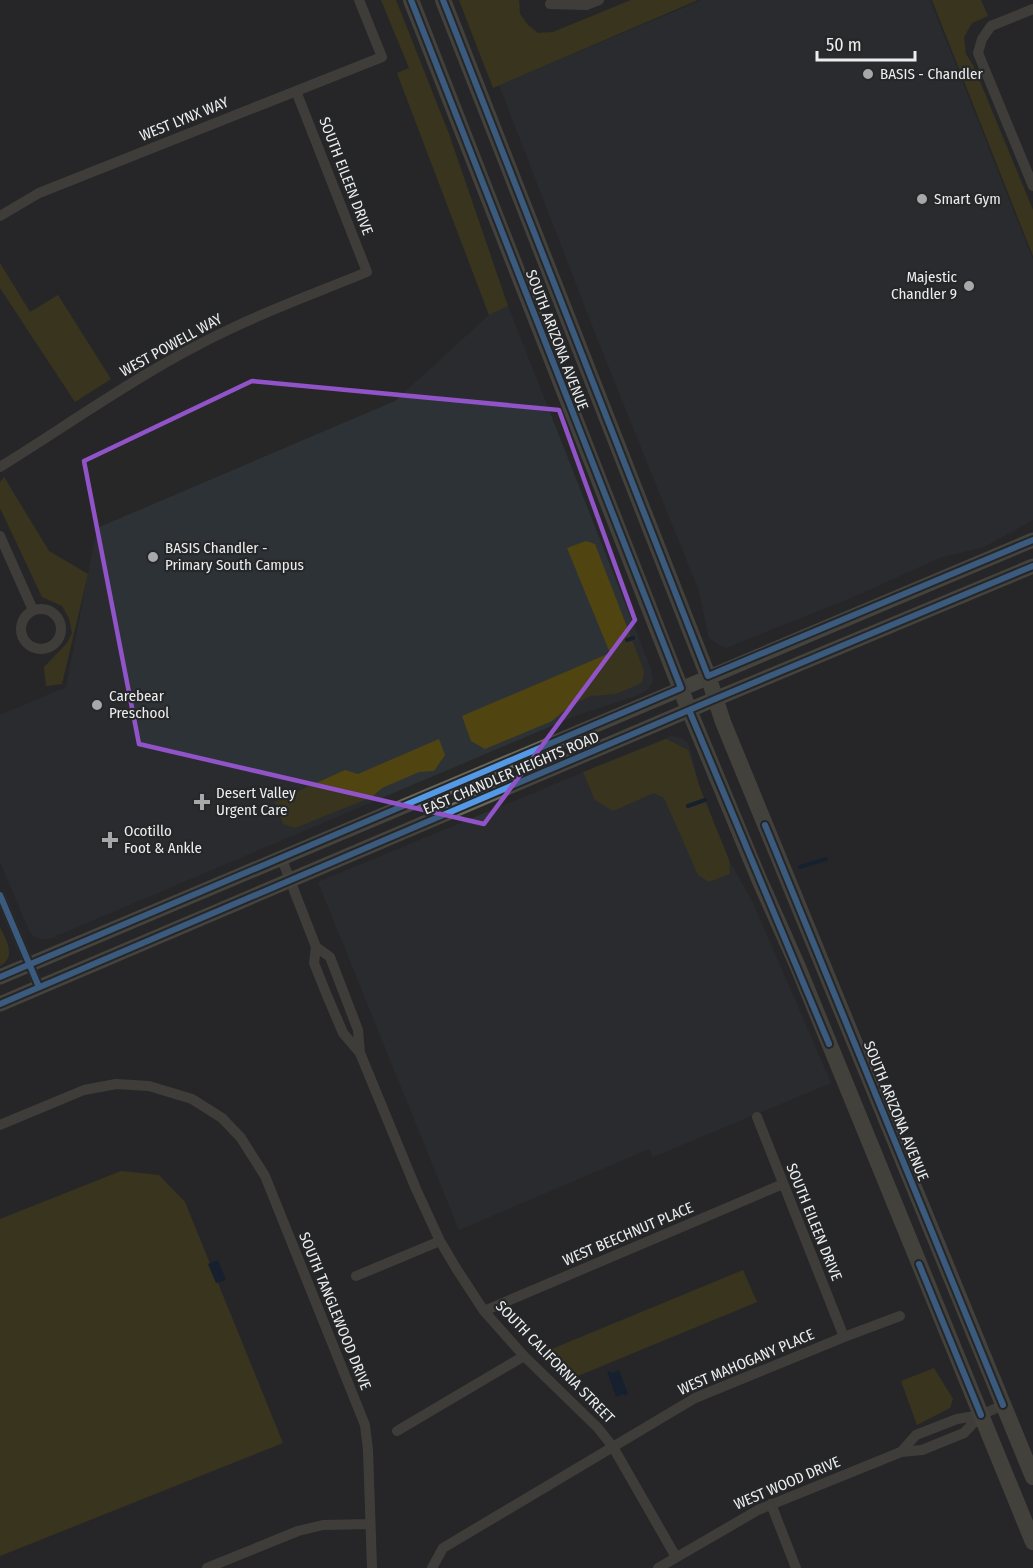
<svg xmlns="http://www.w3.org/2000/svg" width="1033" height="1568" viewBox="0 0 1033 1568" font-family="'Fira Sans Condensed',sans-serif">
	<rect width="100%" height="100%" fill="#272728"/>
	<path fill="#2d3237" d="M 702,0 L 930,0 L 1033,260 L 1033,520 L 984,547 L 942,557 L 851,598 L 726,648 L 718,644 L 709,638 L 699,591 L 599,343 L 499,85 Z
		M 508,306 L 651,669 L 653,682 L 648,689 L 639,695 L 575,716 L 49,939 L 39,939 L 33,936 L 29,930 L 0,862 L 0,715 L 66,687 L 97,528 L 395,401 L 489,315 Z
		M 671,736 L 681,738 L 687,742 L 690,748 L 700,788 L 729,860 L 753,903 L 831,1083 L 653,1157 L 649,1149 L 459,1230 L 318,882 Z"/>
	<path fill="#504511" d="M 381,0 L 396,0 L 449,134 L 508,306 L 489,315 L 397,73 L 409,68 Z
		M 459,0 L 519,0 L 520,14 L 528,25 L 538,33 L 553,32 L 631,0 L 698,0 L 493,88 Z
		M 932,0 L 981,0 L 988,16 L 972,23 L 964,37 L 966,54 L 974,67 L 1033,210 L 1033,256 Z
		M 0,263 L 30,312 L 58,295 L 111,379 L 75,402 L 0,288 Z
		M 4,477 L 49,551 L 88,574 L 62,684 L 46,686 L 44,667 L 67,643 L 72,633 L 69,618 L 62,606 L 42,597 L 0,508 L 0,482 Z
		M 586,541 L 595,544 L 644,671 L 642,683 L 616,694 L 591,696 L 571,705 L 552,721 L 485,749 L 471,741 L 462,716 L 610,653 L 567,548 Z
		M 439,739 L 445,755 L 434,771 L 419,772 L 382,788 L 372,797 L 295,828 L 283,824 L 274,802 L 345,770 L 358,774 Z
		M 666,739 L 688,750 L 700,788 L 729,860 L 730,874 L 709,882 L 698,875 L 664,798 L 654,793 L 613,811 L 595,800 L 583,772 Z
		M 0,927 C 6,940 17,957 0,966 Z
		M 121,1171 L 159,1175 L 185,1202 L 283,1443 L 0,1556 L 0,1219 Z
		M 743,1270 L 757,1302 L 568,1380 L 542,1353 Z
		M 934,1368 L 953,1399 L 950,1408 L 917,1425 L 901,1381 Z"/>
	<path fill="#041937" d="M 218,1260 L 226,1280 L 216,1283 L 208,1264 Z
		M 619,1370 L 628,1394 L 624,1396 L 623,1394 L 616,1397 L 607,1372 L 610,1371 L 612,1373 Z"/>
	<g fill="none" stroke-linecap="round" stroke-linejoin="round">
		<path stroke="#041937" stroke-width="4" d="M 627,640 L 633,638
			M 688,806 L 705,800
			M 800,867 L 826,859"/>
		<path stroke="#5d5a4f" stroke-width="10" d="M 550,4 L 586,5 L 599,0
			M 1033,9 L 991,26 L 982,39 L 978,53 L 1033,186
			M 0,216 L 39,193 L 382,57 L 359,0
			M 0,467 C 74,421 149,367 228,330 C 273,308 321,291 367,272 L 296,91
			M 0,536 L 33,610
			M21 629a20 20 0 1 1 40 0a20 20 0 1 1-40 0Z
			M 281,857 L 316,947 L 314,963 L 326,993 L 343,1033 L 360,1053 L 416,1189 L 440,1241 L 456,1268 L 484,1311 L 524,1356 L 598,1428 L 613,1447 L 676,1557
			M 0,895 L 39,987
			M 316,947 L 330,957 L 358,1030 L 360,1053
			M 757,1117 L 844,1337
			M 0,1125 L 84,1090 L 116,1084 L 149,1086 L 192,1099 L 222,1118 L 241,1138 L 265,1176 L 365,1425 L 368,1450 L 372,1568
			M 356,1276 L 440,1241
			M 484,1311 L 783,1184
			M 397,1431 L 524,1356
			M 901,1452 L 916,1435 L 957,1419 L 981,1415 L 1003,1405
			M 771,1504 L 796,1568
			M 207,1568 L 298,1531 L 323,1525 L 370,1524
			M 432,1568 L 443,1548 L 695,1398 L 844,1337 L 900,1316
			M 658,1568 L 758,1510 L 901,1452 L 922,1450 L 964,1433 L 981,1415"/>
		<path stroke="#686658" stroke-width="15" d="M 0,977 L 1033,540
			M 0,1004 L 715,699 L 1033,566"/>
		<path stroke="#676356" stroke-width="16" d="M 411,0 L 689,710 L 759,879 L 798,967 L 1033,1542
			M 443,0 L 708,676 L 723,722 L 1033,1477"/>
		<g stroke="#262729" stroke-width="10">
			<path id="cycleway" d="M 443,0 L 708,676 L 1033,540
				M 689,710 L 829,1044
				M 765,825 L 1003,1405
				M 0,895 L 39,987
				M 0,977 L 681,688 L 411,0
				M 0,1004 L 715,699 L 1033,566
				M 919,1264 L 981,1415"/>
		</g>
		<use href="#cycleway" stroke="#5399e6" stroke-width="6"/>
	</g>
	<path d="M0 0H1033V1568H0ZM 252,381 L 559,410 L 635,620 L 484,824 L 139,744 L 84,461 Z" fill="#272728" fill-opacity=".55" fill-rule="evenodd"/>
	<path fill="none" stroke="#9153c8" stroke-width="4.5" stroke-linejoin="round" d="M 252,381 L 559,410 L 635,620 L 484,824 L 139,744 L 84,461 Z"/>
	<g fill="#a6a8a9" stroke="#262729" stroke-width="2">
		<circle cx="868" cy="74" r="6"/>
		<circle cx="922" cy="199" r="6"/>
		<circle cx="969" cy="286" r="6"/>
		<circle cx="153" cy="557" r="6"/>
		<circle cx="97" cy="705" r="6"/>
		<path d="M199 793h6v6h6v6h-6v6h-6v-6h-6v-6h6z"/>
		<path d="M107 831h6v6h6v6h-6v6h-6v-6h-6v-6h6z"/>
	</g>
	<g text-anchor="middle" stroke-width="4.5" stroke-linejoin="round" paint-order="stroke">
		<g font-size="15" fill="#ebedee" stroke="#262729" text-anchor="start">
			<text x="880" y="79">BASIS - Chandler</text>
			<text x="934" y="204">Smart Gym</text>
			<text x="957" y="282" text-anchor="end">Majestic<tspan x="957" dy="17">Chandler 9</tspan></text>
			<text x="165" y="553">BASIS Chandler -<tspan x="165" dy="17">Primary South Campus</tspan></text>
			<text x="109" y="701">Carebear<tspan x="109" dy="17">Preschool</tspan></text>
			<text x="216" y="798">Desert Valley<tspan x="216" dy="17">Urgent Care</tspan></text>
			<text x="124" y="836">Ocotillo<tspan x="124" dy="17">Foot &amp; Ankle</tspan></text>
		</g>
		<g font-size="15" fill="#ebedee" stroke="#262729">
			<text transform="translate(184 119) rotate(-22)" y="5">WEST LYNX WAY</text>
			<text transform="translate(346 176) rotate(69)" y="5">SOUTH EILEEN DRIVE</text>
			<text transform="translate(557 340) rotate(69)" y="5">SOUTH ARIZONA AVENUE</text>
			<text transform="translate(171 345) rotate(-29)" y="5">WEST POWELL WAY</text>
			<text transform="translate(511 773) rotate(-23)" y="5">EAST CHANDLER HEIGHTS ROAD</text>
			<text transform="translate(896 1111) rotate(68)" y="5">SOUTH ARIZONA AVENUE</text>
			<text transform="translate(814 1222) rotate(68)" y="5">SOUTH EILEEN DRIVE</text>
			<text transform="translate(628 1234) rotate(-23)" y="5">WEST BEECHNUT PLACE</text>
			<text transform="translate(335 1311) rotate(68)" y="5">SOUTH TANGLEWOOD DRIVE</text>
			<text transform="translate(555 1362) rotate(46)" y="5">SOUTH CALIFORNIA STREET</text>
			<text transform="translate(746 1362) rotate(-23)" y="5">WEST MAHOGANY PLACE</text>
			<text transform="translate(787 1483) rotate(-23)" y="5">WEST WOOD DRIVE</text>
		</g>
	</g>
	<path d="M817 51v9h98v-9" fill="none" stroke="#ebedee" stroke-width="3"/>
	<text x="826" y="51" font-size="18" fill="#ebedee" stroke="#262729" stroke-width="4.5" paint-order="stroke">50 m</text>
</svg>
